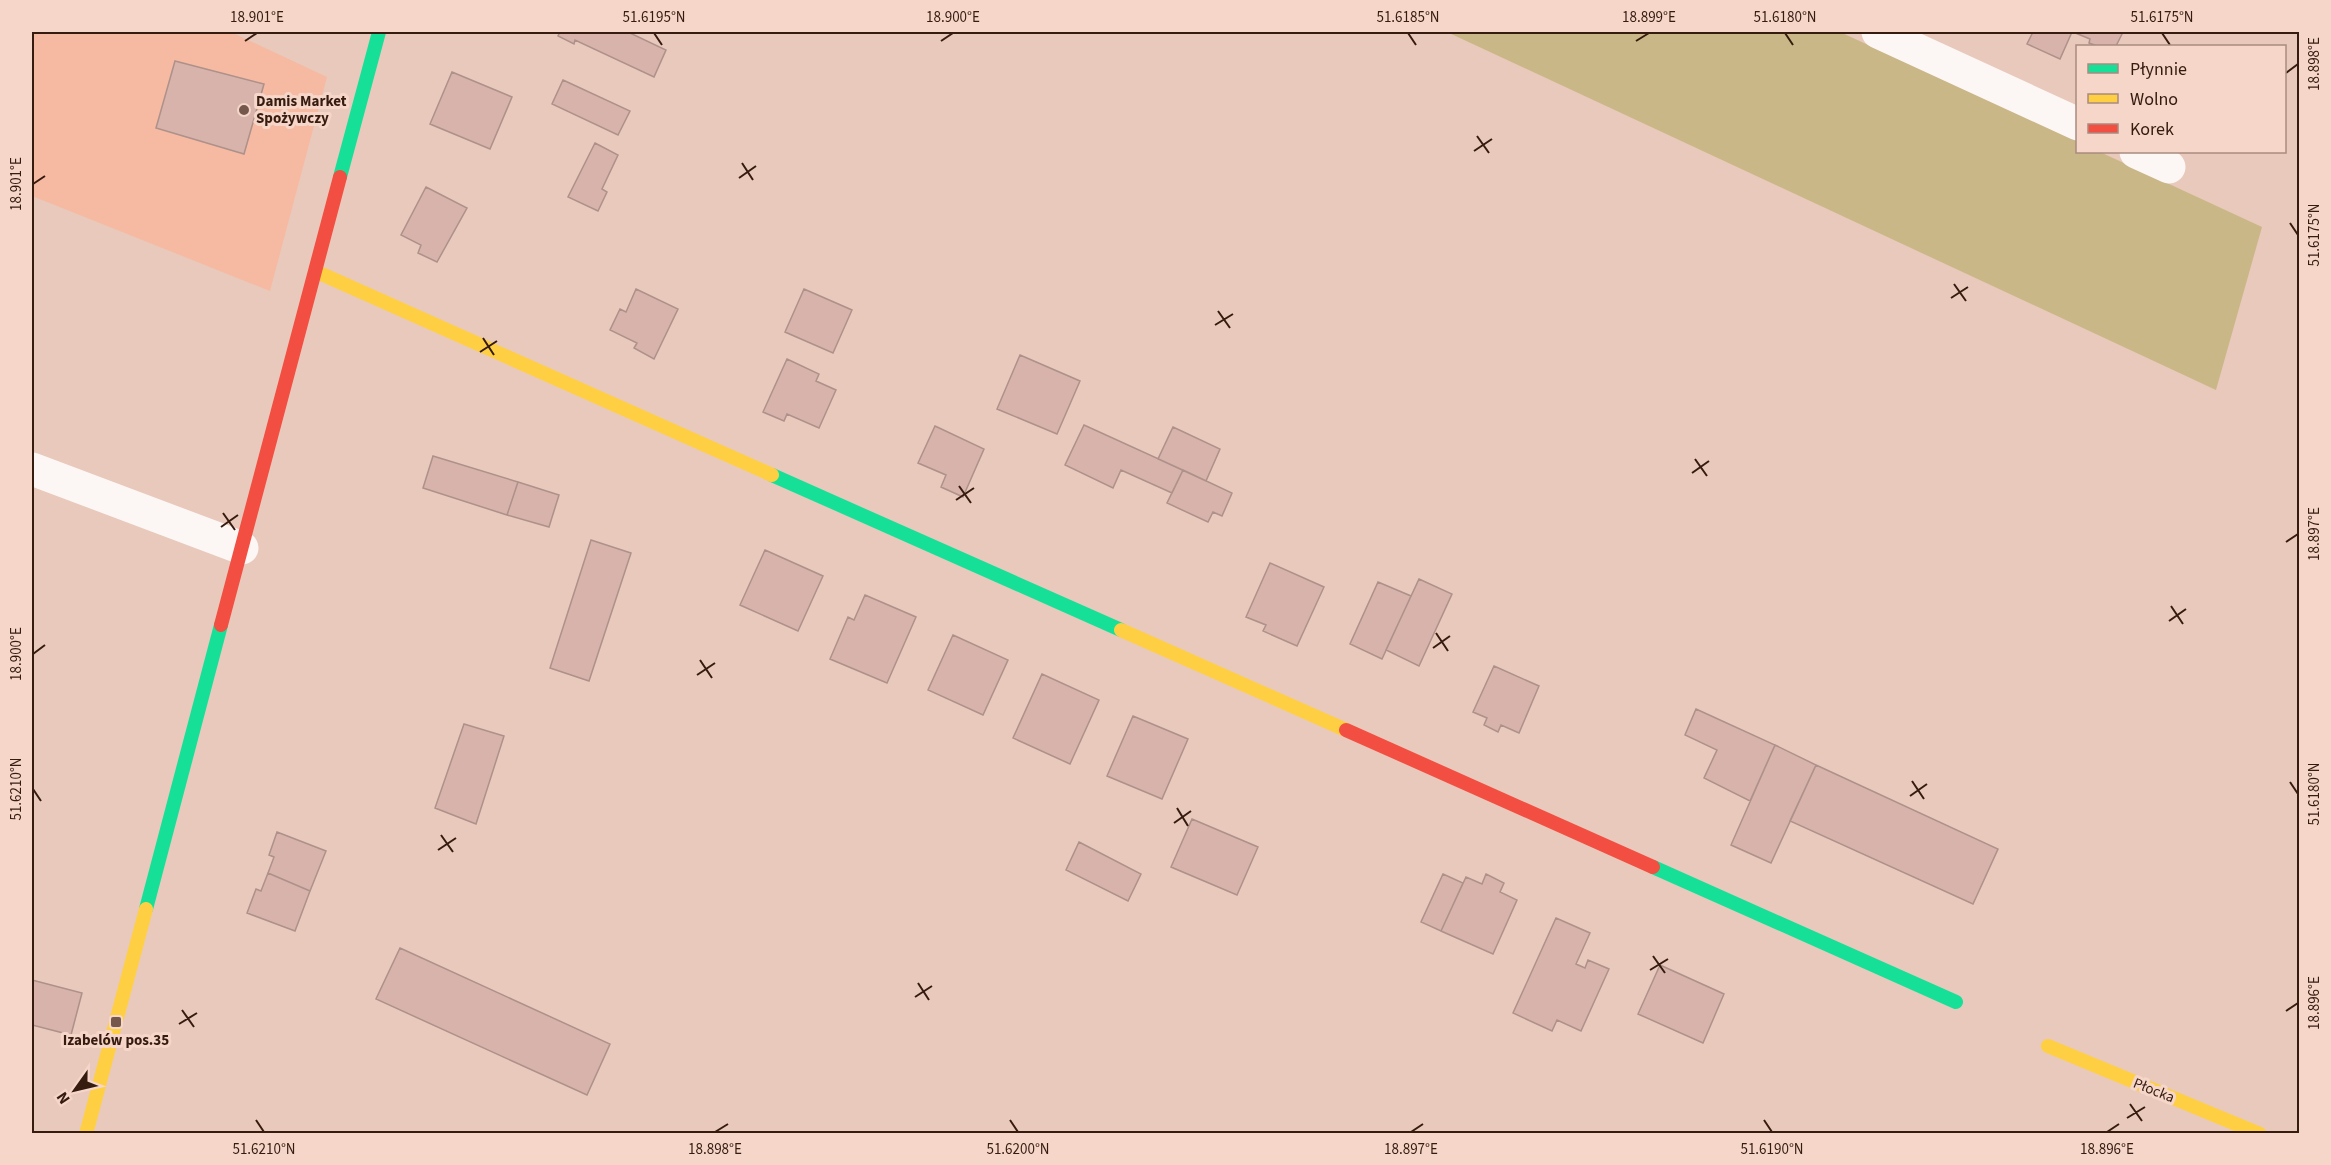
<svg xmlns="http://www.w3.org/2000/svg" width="2331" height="1165" viewBox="0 0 2331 1165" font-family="'Source Sans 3',sans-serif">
	<rect width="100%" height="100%" fill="#e9c9bb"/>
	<path fill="#f5baa1" d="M 32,32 L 231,32 L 327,77 L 270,291 L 32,196 Z"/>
	<path fill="#cab787" d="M 1447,32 L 1840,32 L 2077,141 L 2078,152 L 2100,152 L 2262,227 L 2216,390 Z"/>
	<path fill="#d7b3ab" stroke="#ad918a" stroke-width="1.5" d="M 560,32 L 628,32 L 666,50 L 654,77 L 575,40 L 574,44 L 558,36 Z
		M 2033,32 L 2072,32 L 2060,59 L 2027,44 Z
		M 2073,32 L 2123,32 L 2116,46 L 2097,46 L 2089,43 L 2090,39 Z
		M 175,61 L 264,84 L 244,154 L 156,128 Z
		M 452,72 L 512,97 L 490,149 L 430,124 Z
		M 563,80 L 630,111 L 618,135 L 552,104 Z
		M 595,143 L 618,155 L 602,189 L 607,192 L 598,211 L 568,197 Z
		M 426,187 L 467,208 L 437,262 L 418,253 L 421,245 L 401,235 Z
		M 636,289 L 678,309 L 654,359 L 634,348 L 637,343 L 610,330 L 620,309 L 626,312 Z
		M 804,289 L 852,310 L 833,353 L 785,332 Z
		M 1020,355 L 1080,381 L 1057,434 L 997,409 Z
		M 787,359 L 819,374 L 816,381 L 836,390 L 819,428 L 787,414 L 784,421 L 763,412 Z
		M 1084,425 L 1183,470 L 1172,493 L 1121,470 L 1113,488 L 1065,465 Z
		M 935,426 L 984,449 L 963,497 L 941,487 L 946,475 L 918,463 Z
		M 1173,427 L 1220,449 L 1206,481 L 1158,459 Z
		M 433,456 L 518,482 L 507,515 L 423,488 Z
		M 1183,470 L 1232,493 L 1222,516 L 1213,512 L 1208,522 L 1167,503 Z
		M 518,482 L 559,495 L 549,527 L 507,515 Z
		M 591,540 L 631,553 L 589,681 L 550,668 Z
		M 765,550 L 823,576 L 798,631 L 740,605 Z
		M 1270,563 L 1324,587 L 1297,646 L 1263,631 L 1266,625 L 1246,617 Z
		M 1419,579 L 1452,594 L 1419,666 L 1386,650 Z
		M 1378,582 L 1411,596 L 1382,659 L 1350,644 Z
		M 865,595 L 916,617 L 887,683 L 830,659 L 848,617 L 854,620 Z
		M 953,635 L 1008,660 L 983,715 L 928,690 Z
		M 1494,666 L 1539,686 L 1519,733 L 1501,725 L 1498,732 L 1484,725 L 1487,718 L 1473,712 Z
		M 1042,674 L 1099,700 L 1070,764 L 1013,738 Z
		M 1696,709 L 1775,745 L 1750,801 L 1704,778 L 1717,750 L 1685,735 Z
		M 1133,716 L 1188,739 L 1162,799 L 1107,776 Z
		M 464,724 L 504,736 L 476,824 L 435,808 Z
		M 1775,745 L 1816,765 L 1771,863 L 1731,845 Z
		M 1816,765 L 1998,849 L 1973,904 L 1790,821 Z
		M 1192,819 L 1258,847 L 1237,895 L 1171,867 Z
		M 277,832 L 326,851 L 310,891 L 268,873 L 274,857 L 269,855 Z
		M 1079,842 L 1141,874 L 1128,901 L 1066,870 Z
		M 268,873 L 310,891 L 295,931 L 247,913 L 256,889 L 261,891 Z
		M 1443,874 L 1463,883 L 1441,931 L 1421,922 Z
		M 1486,874 L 1504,883 L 1500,892 L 1517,900 L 1493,954 L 1441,931 L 1466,877 L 1482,884 Z
		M 1556,918 L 1590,933 L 1576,964 L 1585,968 L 1588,960 L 1609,969 L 1581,1031 L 1557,1020 L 1552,1031 L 1513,1013 Z
		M 400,948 L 610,1044 L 587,1095 L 376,999 Z
		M 1660,965 L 1724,994 L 1703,1043 L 1638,1014 Z
		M 32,980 L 82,993 L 71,1035 L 32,1025 Z"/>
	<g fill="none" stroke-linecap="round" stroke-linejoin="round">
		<path stroke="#fcf7f5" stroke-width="33" d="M 1878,32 L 2078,124
			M 2136,152 L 2169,167
			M 32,469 L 242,548"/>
		<path stroke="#16e098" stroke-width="14" d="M 340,177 L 379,32
			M 772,475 L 1121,630
			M 1653,867 L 1956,1002
			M 146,909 L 221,625"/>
		<path stroke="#ffcf43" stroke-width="14" d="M 317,272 L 772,475
			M 1121,630 L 1346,730
			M 2048,1046 L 2260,1134
			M 86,1134 L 146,909"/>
		<path stroke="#f24e42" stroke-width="14" d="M 221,625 L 340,177
			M 1346,730 L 1653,867"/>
	</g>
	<path fill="none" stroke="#361b0f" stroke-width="2" d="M 654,33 L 662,45M 1408,33 L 1416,45M 1785,33 L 1793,45M 2162,33 L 2170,45M 245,41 L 257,33M 941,41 L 953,33M 1636,41 L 1649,33M 2286,73 L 2298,64M 1477,136 L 1489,153M 1474,151 L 1492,139M 742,163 L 753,180M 739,178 L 756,166M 33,184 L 45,176M 2290,223 L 2298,235M 1954,284 L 1966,301M 1951,298 L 1968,287M 1218,311 L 1230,328M 1215,325 L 1233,314M 483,338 L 494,355M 480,352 L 497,341M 1695,459 L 1707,476M 1692,473 L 1709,461M 959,486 L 971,503M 956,500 L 974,488M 223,513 L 235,530M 221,527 L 238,515M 2286,542 L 2298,534M 2171,606 L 2183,624M 2169,621 L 2186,609M 1436,633 L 1448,651M 1433,648 L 1450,636M 33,654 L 45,645M 700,660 L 712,678M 697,675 L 715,663M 1912,781 L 1924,799M 2290,782 L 2298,794M 33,789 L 41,801M 1910,796 L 1927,784M 1177,808 L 1188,826M 1174,823 L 1191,811M 441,835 L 453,852M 438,850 L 456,838M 1653,956 L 1665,973M 1650,970 L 1668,959M 918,983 L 929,1000M 915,997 L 932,986M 182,1010 L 194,1027M 2286,1011 L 2298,1003M 179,1024 L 197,1013M 2130,1104 L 2142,1121M 2127,1118 L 2145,1107M 256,1120 L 264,1132M 1010,1120 L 1018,1132M 1764,1120 L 1772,1132M 715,1132 L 728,1124M 1411,1132 L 1423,1124M 2107,1132 L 2119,1124"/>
	<g fill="#75584b" stroke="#f5d6c9" stroke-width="2">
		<circle cx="244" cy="110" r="6"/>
		<rect x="110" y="1016" width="12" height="12" rx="3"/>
	</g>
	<g text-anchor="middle" stroke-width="6" stroke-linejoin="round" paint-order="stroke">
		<g font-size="15" font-weight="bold" fill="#361b0f" stroke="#f5d6c9" text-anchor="start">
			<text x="256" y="106">Damis Market<tspan x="256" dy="17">Spożywczy</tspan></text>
			<text x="116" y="1045" text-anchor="middle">Izabelów pos.35</text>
		</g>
		<g font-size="15" fill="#361b0f" stroke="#f5d6c9">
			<text transform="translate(2154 1090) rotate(22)" y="5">Płocka</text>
		</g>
	</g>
	<rect width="2331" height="1165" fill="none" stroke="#f5d6c9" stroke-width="66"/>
	<rect x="2076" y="45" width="210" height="108" fill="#f5d6c9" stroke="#a98b7f" stroke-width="1.5"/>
	<rect x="2088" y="64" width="30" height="9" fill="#16e098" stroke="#a98b7f" stroke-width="1.5"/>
	<text x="2130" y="75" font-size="18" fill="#361b0f">Płynnie</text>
	<rect x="2088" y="94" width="30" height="9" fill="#ffcf43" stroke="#a98b7f" stroke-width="1.5"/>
	<text x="2130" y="105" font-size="18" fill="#361b0f">Wolno</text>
	<rect x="2088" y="124" width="30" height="9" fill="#f24e42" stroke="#a98b7f" stroke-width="1.5"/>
	<text x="2130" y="135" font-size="18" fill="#361b0f">Korek</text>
	<g transform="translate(75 1090) rotate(236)" stroke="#f5d6c9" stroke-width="4.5" paint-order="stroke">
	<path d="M0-4.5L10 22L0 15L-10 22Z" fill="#361b0f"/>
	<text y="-9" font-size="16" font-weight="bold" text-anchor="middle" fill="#361b0f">N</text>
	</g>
	<rect x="33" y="33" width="2265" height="1099" fill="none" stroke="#361b0f" stroke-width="2"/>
	<g font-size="15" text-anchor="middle" fill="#361b0f">
		<text x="257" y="22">18.901°E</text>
		<text x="654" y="22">51.6195°N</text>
		<text x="953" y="22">18.900°E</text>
		<text x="1408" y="22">51.6185°N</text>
		<text x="1649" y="22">18.899°E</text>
		<text x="1785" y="22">51.6180°N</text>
		<text x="2162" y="22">51.6175°N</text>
		<text transform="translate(2314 64) rotate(-90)" y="5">18.898°E</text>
		<text transform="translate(16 184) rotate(-90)" y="5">18.901°E</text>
		<text transform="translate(2314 235) rotate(-90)" y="5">51.6175°N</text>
		<text transform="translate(2314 534) rotate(-90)" y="5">18.897°E</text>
		<text transform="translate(16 654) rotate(-90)" y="5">18.900°E</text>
		<text transform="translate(16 789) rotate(-90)" y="5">51.6210°N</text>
		<text transform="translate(2314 794) rotate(-90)" y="5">51.6180°N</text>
		<text transform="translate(2314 1003) rotate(-90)" y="5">18.896°E</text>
		<text x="264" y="1154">51.6210°N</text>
		<text x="715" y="1154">18.898°E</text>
		<text x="1018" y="1154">51.6200°N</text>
		<text x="1411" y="1154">18.897°E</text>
		<text x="1772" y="1154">51.6190°N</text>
		<text x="2107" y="1154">18.896°E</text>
	</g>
</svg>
